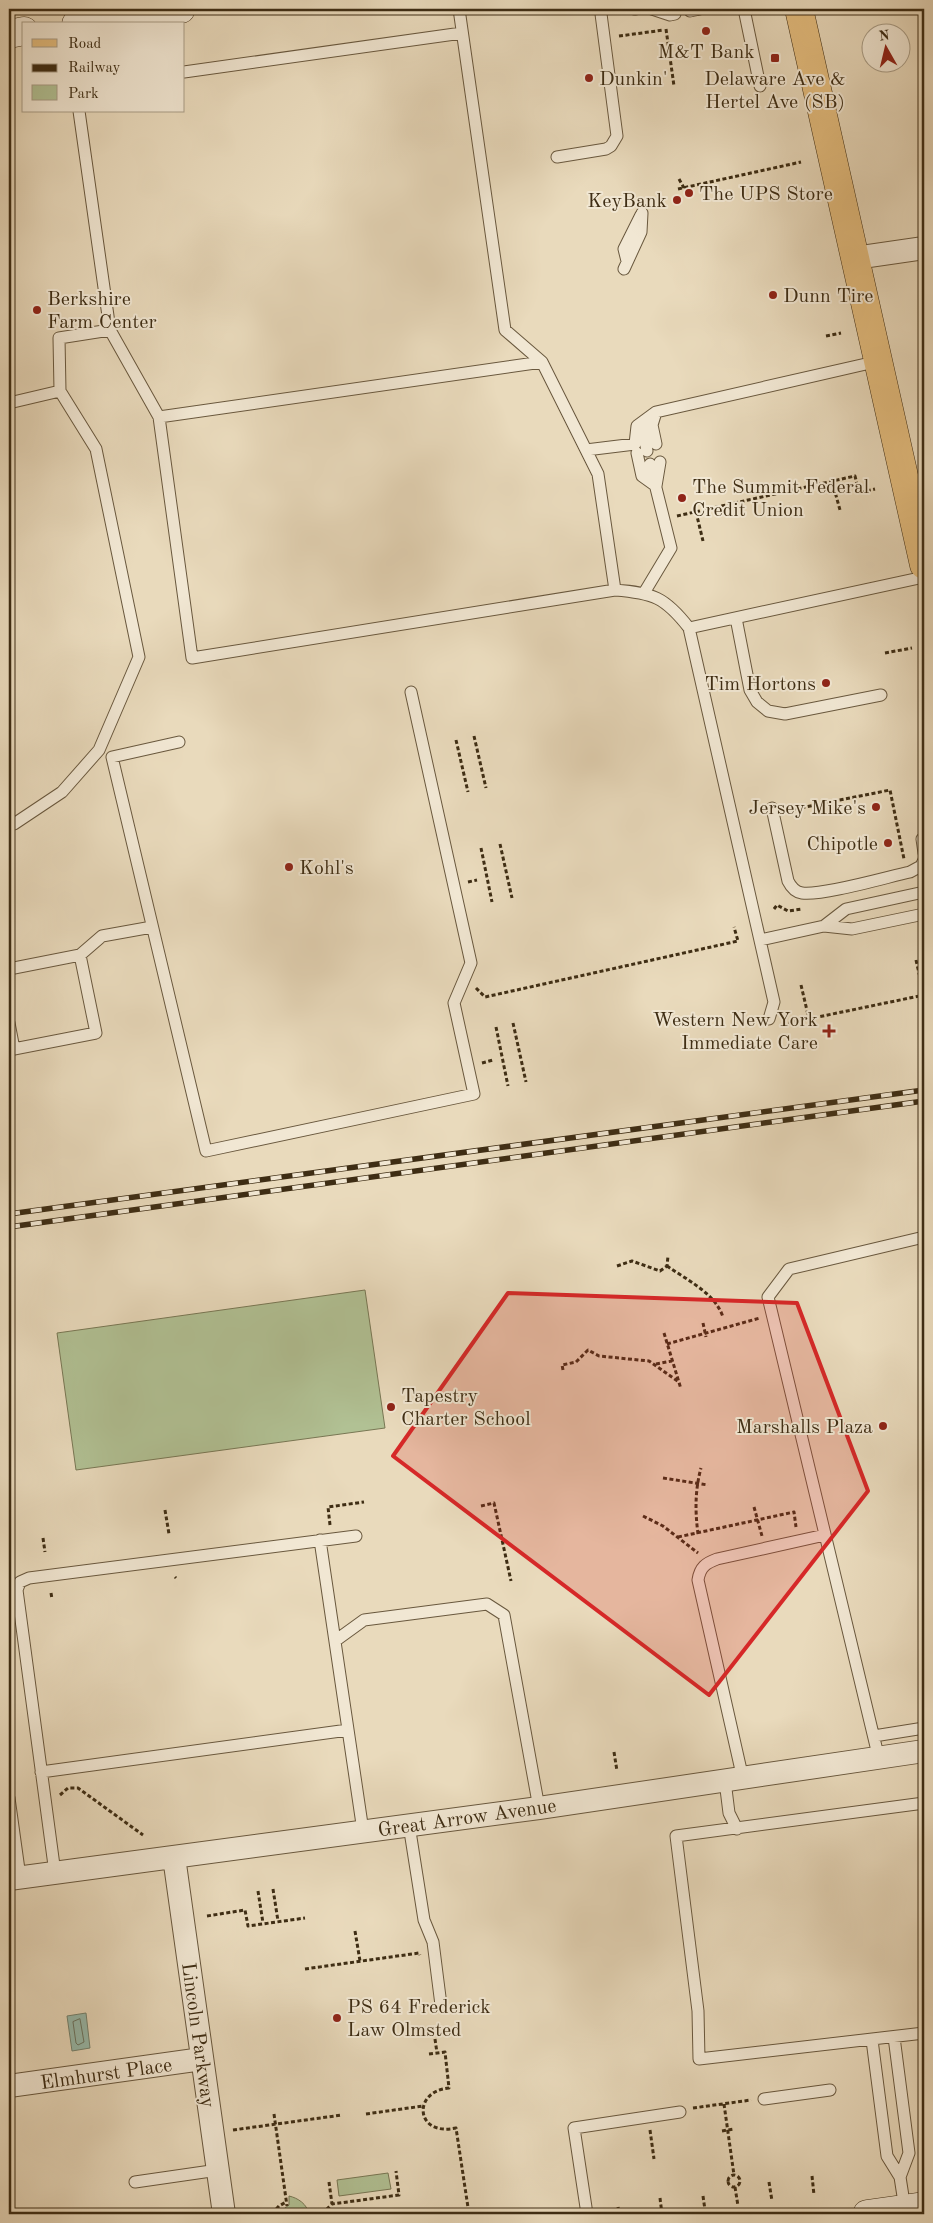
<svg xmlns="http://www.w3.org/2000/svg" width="933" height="2223" viewBox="0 0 933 2223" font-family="'Old Standard TT',serif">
	<rect width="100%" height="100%" fill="#e9dabc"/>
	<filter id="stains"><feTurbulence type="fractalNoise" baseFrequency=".004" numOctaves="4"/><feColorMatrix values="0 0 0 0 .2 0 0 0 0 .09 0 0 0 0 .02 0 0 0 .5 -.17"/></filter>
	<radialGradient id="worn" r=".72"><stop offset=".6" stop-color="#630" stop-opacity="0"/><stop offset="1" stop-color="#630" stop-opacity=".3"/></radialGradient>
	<path fill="#b1c194" stroke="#787754" d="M 365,1290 L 385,1428 L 76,1470 L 57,1333 Z
		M 388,2173 L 391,2189 L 339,2196 L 337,2180 Z
		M 289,2196 C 298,2198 307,2204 309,2214 L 277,2214 L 289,2205 Z"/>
	<path fill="#98bbac" stroke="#74826f" d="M 86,2013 L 90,2048 L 72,2051 L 67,2016 Z"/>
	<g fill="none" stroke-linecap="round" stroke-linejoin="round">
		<path stroke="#6b7460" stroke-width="1" d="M 80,2019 L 84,2042 L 78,2045 L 76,2043 L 73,2022 Z"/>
		<g stroke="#69583e" stroke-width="13">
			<path id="lane" d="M 634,9 L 636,9
				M 652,9 L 670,15 L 675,14
				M 744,9 L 760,86
				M 690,11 L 700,9
				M 184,72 L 462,33
				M 79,111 L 110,330 L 159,417 L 192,658 L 615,590 L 598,474 L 542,362 L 505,330 L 459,9
				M 557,157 L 606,149 L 611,146 L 617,136 L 601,14
				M 627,261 L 624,249 L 641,215
				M 624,269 L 641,232 L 642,213
				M 9,403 L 60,391 L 59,338 L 110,330
				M 159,417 L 542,362
				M 656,444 L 652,425 L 656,412
				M 586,450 L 635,444 L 637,426 L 656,412 L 879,361
				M 647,451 L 643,431 L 647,419
				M 637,453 L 642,476 L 656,486 L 660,462
				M 615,590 C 653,593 665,597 689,628 L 774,1002 L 769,1019
				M 644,593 L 671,548 L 650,464
				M 736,618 L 750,690 L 757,702 L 768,711 L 785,714 L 881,695
				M 689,628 L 924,577
				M 179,742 L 112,757 L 206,1151 L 474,1094 L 454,1003 L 471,963 L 411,692
				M 772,808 L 788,881 C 791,887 795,892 802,893 C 822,896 887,877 910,872 L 921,866 L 924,860
				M 9,825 L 14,824 L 62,792 L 99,750 L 139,657 L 96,449 L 60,391
				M 922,839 L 924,853
				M 824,926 L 846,909 L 924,892
				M 760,940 L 824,926 L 852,929 L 924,914
				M 80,955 L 102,936 L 152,927
				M 9,969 L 80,955 L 96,1033 L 14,1049 L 9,1023
				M 320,1540 L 363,1831
				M 335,1641 L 364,1620 L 487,1604 L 504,1615 L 539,1808
				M 874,1736 L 924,1728
				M 879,1759 L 768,1297 L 789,1269 L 924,1237
				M 41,1772 L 348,1730
				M 743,1779 L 698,1580 C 700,1567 706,1563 717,1559 L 825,1535
				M 725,1781 L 729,1813 L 737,1829
				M 9,1798 L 20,1877
				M 924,1803 L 676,1836 L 698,2011 L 699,2059 L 924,2033
				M 409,1825 L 424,1920 L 433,1942 L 441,2005
				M 55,1873 L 17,1590 L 20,1582 L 29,1578 L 356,1536
				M 894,2037 L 909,2153 L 900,2177
				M 872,2040 L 887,2156 L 900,2177 L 905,2209
				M 764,2099 L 830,2090
				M 135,2182 L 218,2170
				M 587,2214 L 574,2128 L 680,2112"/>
		</g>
		<g stroke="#69583e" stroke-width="24">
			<path id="street" d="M 855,258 L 924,248
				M 174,1857 L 224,2214
				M 9,1879 L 539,1808 L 924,1751
				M 9,2086 L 202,2059"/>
		</g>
		<g stroke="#3e2d14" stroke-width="29">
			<path id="secondary" d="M 76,24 L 181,9
				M 9,34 L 24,31
				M 867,2214 L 924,2206"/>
		</g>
		<g stroke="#3e2d14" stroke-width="29">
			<path id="primary" d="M 799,9 L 924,565"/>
		</g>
		<path stroke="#3e2d14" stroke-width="3" stroke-dasharray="4 2.5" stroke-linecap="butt" d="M 666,29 L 674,86
			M 619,36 L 664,30
			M 679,179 L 684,188
			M 678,189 L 801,162
			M 826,336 L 841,333
			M 832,481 L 840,510
			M 696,512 L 703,541
			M 677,516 L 855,476 L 859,493 L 875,489
			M 885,653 L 912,648
			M 474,736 L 486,788
			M 456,740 L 468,792
			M 795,809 L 890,790 L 904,859
			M 500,844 L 512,898
			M 481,848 L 492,902
			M 468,882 L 477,880
			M 774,909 L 777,905 L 788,911 L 802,909
			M 916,960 L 924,995
			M 801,985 L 809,1019
			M 476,988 L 485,997 L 738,941 L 734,927
			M 782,1022 L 789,1023 L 924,995
			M 513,1023 L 526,1082
			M 496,1027 L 508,1086
			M 482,1063 L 493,1060
			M 617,1266 L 632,1261 L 660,1271 L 667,1266 L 668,1256
			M 667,1266 C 687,1280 715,1293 723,1317
			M 703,1323 L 706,1337
			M 664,1333 L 681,1389
			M 667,1344 L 760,1318
			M 656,1364 L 672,1361
			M 563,1370 L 562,1365 L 576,1362 L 588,1350 L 599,1356 L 649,1361 L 679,1382
			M 663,1478 L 708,1485
			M 481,1506 L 494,1503 L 511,1581
			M 754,1507 L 762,1536
			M 165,1510 L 169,1534
			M 643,1516 L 663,1526 L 698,1553
			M 330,1525 L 328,1507 L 364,1502
			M 698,1534 C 695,1511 695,1490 701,1468
			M 678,1537 L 794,1512 L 796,1527
			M 43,1538 L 45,1552
			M 175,1577 L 176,1578
			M 51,1593 L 52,1599
			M 614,1752 L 617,1771
			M 60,1795 L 68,1788 L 78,1788 L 143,1835
			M 273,1889 L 278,1921
			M 258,1891 L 263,1923
			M 207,1916 L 245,1910 L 248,1926 L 305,1918
			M 355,1931 L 360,1961
			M 305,1969 L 419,1953 L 420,1955
			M 435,2039 L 437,2053
			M 429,2054 L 445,2052 L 449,2088 C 412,2091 415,2137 456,2128 L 469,2214
			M 724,2104 L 734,2175
			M 693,2108 L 751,2100
			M 274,2114 L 287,2206
			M 366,2114 L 423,2106
			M 233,2130 L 342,2115
			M 650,2130 L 654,2159
			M 722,2131 L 734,2129
			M728 2181a6 6 0 1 1 12 0a6 6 0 1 1-12 0Z
			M 812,2176 L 814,2195
			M 329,2182 L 332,2204
			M 769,2182 L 772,2201
			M 735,2187 L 738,2206
			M 703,2196 L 705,2210
			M 660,2198 L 662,2214
			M 618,2207 L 619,2214
			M 272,2214 L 279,2206 L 286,2202
			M 322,2214 L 332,2204 L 399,2195 L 396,2171"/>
		<use href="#lane" stroke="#f1e7d3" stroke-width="11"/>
		<use href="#street" stroke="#f1e7d3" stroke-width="22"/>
		<use href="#secondary" stroke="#f1e7d3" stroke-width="28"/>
		<use href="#primary" stroke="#e4bd7e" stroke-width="28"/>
		<g stroke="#3e2d14" stroke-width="5.5">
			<path id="rail" d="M 9,1214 L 924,1090
				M 9,1227 L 924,1101"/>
		</g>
		<use href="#rail" stroke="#f1e7d3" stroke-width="4" stroke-dasharray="11" stroke-linecap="butt"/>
	</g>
	<path fill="#d62828" fill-opacity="0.2" stroke="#d62828" stroke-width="4" stroke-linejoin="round" d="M 508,1293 L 797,1303 L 868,1491 L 709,1695 L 393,1456 Z"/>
	<g fill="#8f2418" stroke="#f1e7d3" stroke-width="2">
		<circle cx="706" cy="31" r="5"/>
		<rect x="770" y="53" width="10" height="10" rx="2.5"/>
		<circle cx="589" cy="78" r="5"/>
		<circle cx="689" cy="193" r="5"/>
		<circle cx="677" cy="200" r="5"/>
		<circle cx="773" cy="295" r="5"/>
		<circle cx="37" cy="310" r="5"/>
		<circle cx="682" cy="498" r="5"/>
		<circle cx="826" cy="683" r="5"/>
		<circle cx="876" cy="807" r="5"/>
		<circle cx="888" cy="843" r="5"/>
		<circle cx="289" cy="867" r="5"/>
		<path d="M826.5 1023.5h5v5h5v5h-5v5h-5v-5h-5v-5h5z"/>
		<circle cx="391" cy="1407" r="5"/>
		<circle cx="883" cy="1426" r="5"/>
		<circle cx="337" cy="2018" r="5"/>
	</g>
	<g text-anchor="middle" stroke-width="4" stroke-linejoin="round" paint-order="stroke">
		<g font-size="20" fill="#3e2d14" stroke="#f1e7d3" text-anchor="start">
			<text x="706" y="58" text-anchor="middle">M&amp;T Bank</text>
			<text x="599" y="85">Dunkin'</text>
			<text x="775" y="85" text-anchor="middle">Delaware Ave &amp;<tspan x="775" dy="23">Hertel Ave (SB)</tspan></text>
			<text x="699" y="200">The UPS Store</text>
			<text x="667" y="207" text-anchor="end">KeyBank</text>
			<text x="783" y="302">Dunn Tire</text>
			<text x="47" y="305">Berkshire<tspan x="47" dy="23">Farm Center</tspan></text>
			<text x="692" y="493">The Summit Federal<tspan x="692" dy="23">Credit Union</tspan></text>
			<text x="816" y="690" text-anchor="end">Tim Hortons</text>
			<text x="866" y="814" text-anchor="end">Jersey Mike's</text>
			<text x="878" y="850" text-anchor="end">Chipotle</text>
			<text x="299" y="874">Kohl's</text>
			<text x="818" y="1026" text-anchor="end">Western New York<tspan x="818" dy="23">Immediate Care</tspan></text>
			<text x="401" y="1402">Tapestry<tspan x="401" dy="23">Charter School</tspan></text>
			<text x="873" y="1433" text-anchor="end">Marshalls Plaza</text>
			<text x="347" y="2013">PS 64 Frederick<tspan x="347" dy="23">Law Olmsted</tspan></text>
		</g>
		<g font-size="20" fill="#3e2d14" stroke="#f1e7d3">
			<text transform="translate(467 1817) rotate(-8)" y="7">Great Arrow Avenue</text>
			<text transform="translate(199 2035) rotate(82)" y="7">Lincoln Parkway</text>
			<text transform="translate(106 2073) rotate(-8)" y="7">Elmhurst Place</text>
		</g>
	</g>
	<rect width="933" height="2223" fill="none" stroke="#e9dabc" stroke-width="30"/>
	<rect x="10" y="10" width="913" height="2203" fill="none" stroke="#3e2d14" stroke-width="2.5"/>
	<rect x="15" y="15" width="903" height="2193" fill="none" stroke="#3e2d14"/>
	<rect x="22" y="22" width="162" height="90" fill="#f1e7d3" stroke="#a99d87"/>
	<rect x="32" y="39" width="25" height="8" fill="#e4bd7e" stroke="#a99d87"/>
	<text x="68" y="48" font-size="15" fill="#3e2d14">Road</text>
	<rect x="32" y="64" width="25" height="8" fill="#3e2d14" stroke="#a99d87"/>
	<text x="68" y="72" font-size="15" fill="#3e2d14">Railway</text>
	<rect x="32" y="85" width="25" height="15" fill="#b1c194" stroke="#a99d87"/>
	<text x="68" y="98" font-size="15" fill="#3e2d14">Park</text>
	<g transform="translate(886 48) rotate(352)"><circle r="24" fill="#f1e7d3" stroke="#a99d87"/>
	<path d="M0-4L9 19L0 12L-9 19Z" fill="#8f2418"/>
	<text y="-8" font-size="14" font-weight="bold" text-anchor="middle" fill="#3e2d14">N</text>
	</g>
	<rect width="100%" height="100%" filter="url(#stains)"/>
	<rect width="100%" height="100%" fill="url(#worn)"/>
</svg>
